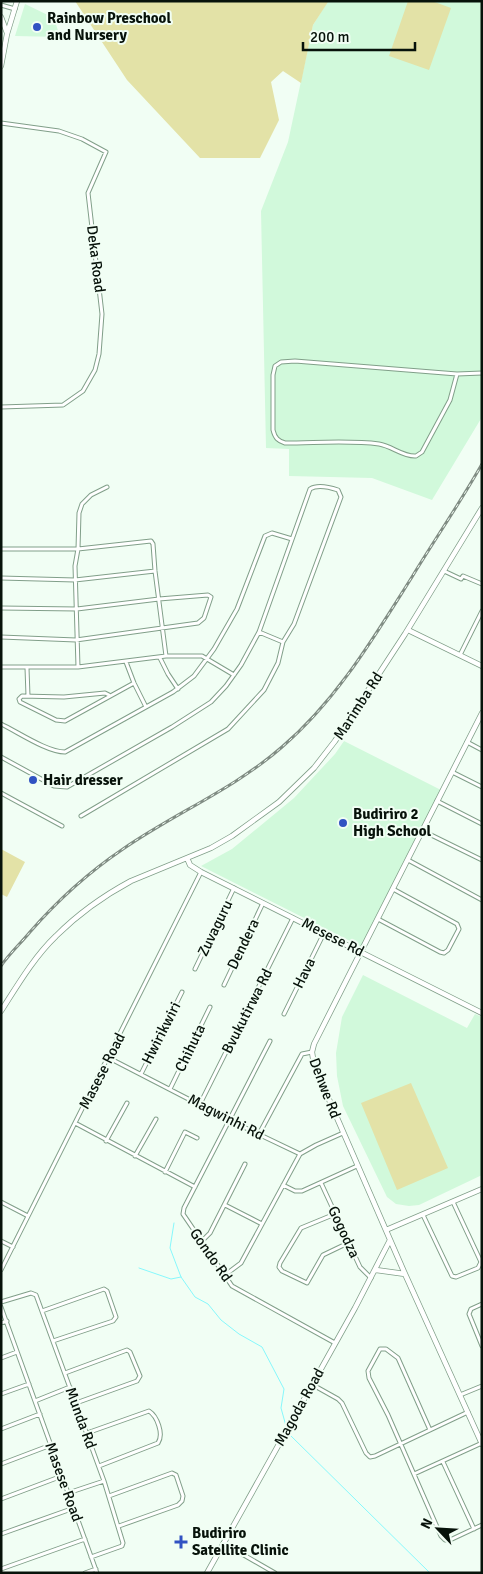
<svg xmlns="http://www.w3.org/2000/svg" width="483" height="1574" viewBox="0 0 483 1574" font-family="Signika,sans-serif">
	<rect width="100%" height="100%" fill="#f1fef4"/>
	<path fill="#d1f9db" d="M 482,1 L 482,417 L 432,500 L 372,478 L 289,476 L 289,449 L 266,448 L 261,211 L 288,142 L 313,25 L 328,1 Z
		M 25,4 L 54,18 L 60,37 L 15,36 Z
		M 344,741 L 441,790 L 362,947 L 201,866 L 232,849 L 294,798 L 335,754 Z
		M 363,975 L 467,1028 L 475,1014 L 482,1017 L 482,1175 L 419,1205 L 409,1206 L 396,1204 L 387,1197 L 343,1106 L 337,1076 L 336,1053 L 342,1017 Z"/>
	<path fill="#e3e2a7" d="M 75,1 L 325,1 L 328,2 L 313,25 L 301,83 L 283,71 L 271,82 L 279,120 L 260,158 L 200,158 L 127,80 Z
		M 408,1 L 432,1 L 451,8 L 429,70 L 389,56 Z
		M 1,849 L 25,862 L 7,897 L 1,894 Z
		M 411,1083 L 448,1168 L 397,1190 L 361,1103 Z"/>
	<g fill="none" stroke-linecap="round" stroke-linejoin="round">
		<path stroke="#87f8fc" stroke-width="1" d="M 174,1223 L 170,1248 L 181,1277 L 195,1297 L 208,1304 L 221,1320 L 239,1334 L 262,1347 L 284,1389 L 281,1408 L 286,1426
			M 139,1268 L 171,1279 L 181,1277
			M 290,1435 L 430,1573"/>
		<g stroke="#819f89" stroke-width="5">
			<path id="street" d="M 1,5 L 15,9
				M 1,123 L 59,131 L 82,139 L 106,152 L 88,193 L 102,314 L 99,354 L 95,370 L 83,391 L 63,405 L 1,407
				M 457,374 L 450,400 L 422,452 L 416,456 C 403,457 392,446 379,444 C 349,440 316,443 285,443 C 278,441 275,438 273,430 L 273,375 L 275,366 L 281,362 L 295,361 L 457,374 L 482,373
				M 1,549 L 78,549 L 151,541 L 153,544 L 155,571 L 166,656
				M 444,571 L 461,579 L 463,576 L 482,584
				M 1,578 L 75,580 L 155,571
				M 1,608 L 77,609 L 159,599 L 208,595 L 211,597 L 204,618 L 198,623 L 76,640 L 1,637
				M 259,632 L 283,642
				M 460,655 L 482,611
				M 160,658 L 168,674 L 178,689
				M 126,662 L 134,683 L 146,707
				M 1,667 L 78,667 L 166,656 L 202,656 L 234,675
				M 78,667 L 75,566 L 78,549 L 79,513 L 82,504 L 91,495 L 107,487
				M 27,668 L 28,696
				M 109,695 L 105,693 L 64,697 L 22,696 L 19,699 L 20,702 L 56,720 L 65,721 L 134,683
				M 1,724 C 18,732 47,752 65,752 L 173,692 L 194,676 L 214,649 L 237,609 L 265,536 L 272,533 L 292,539
				M 467,742 L 482,750
				M 1,757 L 54,786 L 67,787 L 172,727 L 211,702 L 226,686 L 241,665 L 259,632 L 310,489 C 318,484 329,487 338,490 L 341,497 L 294,624 L 283,642 L 278,663 L 264,690 L 228,729 L 81,816
				M 452,772 L 482,787
				M 1,793 L 62,826
				M 437,801 L 482,824
				M 423,831 L 482,860
				M 408,860 L 482,900
				M 378,919 L 440,952 L 444,953 L 448,950 L 459,929 L 457,924 L 393,889
				M 195,969 L 234,888
				M 224,985 L 263,903
				M 284,1014 L 324,933
				M 270,1041 L 184,1208 L 183,1214 L 232,1286 L 335,1343
				M 109,1058 L 229,1120 L 300,1154 L 316,1145 L 343,1133
				M 141,1074 L 182,992
				M 170,1089 L 210,1007
				M 200,1104 L 293,918
				M 75,1123 L 195,1187
				M 259,1134 L 302,1054 L 312,1052
				M 106,1141 L 127,1103
				M 135,1156 L 156,1119
				M 165,1172 L 185,1132 L 197,1138
				M 321,1183 L 360,1267 L 371,1278
				M 283,1185 L 295,1191 L 302,1191 L 357,1166
				M 1,1202 L 28,1216
				M 225,1205 L 262,1224
				M 335,1214 L 301,1228 L 280,1263 L 279,1267 L 282,1271 L 307,1283 L 323,1255 L 348,1243
				M 423,1215 L 452,1276 L 456,1277 L 478,1268 L 481,1262 L 453,1202
				M 1,1241 L 13,1247
				M 201,1242 L 210,1233 L 245,1164
				M 1,1270 L 201,872
				M 225,1275 L 241,1263 L 300,1154
				M 1,1302 L 31,1293 L 36,1295 L 104,1481 L 123,1543 L 122,1546 L 91,1557
				M 482,1304 L 471,1309 L 469,1314 L 482,1346
				M 1,1307 L 97,1573
				M 42,1311 L 104,1289 L 107,1291 L 116,1317 L 113,1321 L 53,1341
				M 1,1323 L 7,1321
				M 1,1358 L 17,1352
				M 65,1373 L 127,1350 L 130,1352 L 140,1376 L 137,1381 L 76,1403
				M 313,1385 L 338,1399 L 342,1403 L 366,1453 L 370,1457 L 375,1456 L 468,1412
				M 1,1394 L 29,1384
				M 460,1395 L 482,1386
				M 35,1401 L 70,1387
				M 1,1429 L 40,1414
				M 430,1430 L 398,1358 L 386,1349 L 380,1349 L 368,1371 L 369,1378 L 388,1415 L 441,1536 L 445,1540 L 450,1540 L 482,1525
				M 87,1433 L 149,1411 C 157,1416 164,1434 158,1443 L 99,1466
				M 443,1462 L 474,1529
				M 1,1464 L 51,1445
				M 414,1474 L 482,1443
				M 68,1493 L 104,1481
				M 109,1496 L 172,1473 L 176,1475 L 183,1496 L 182,1501 L 178,1505 L 119,1526
				M 1,1499 L 62,1476
				M 1,1534 L 74,1508
				M 223,1543 L 275,1573
				M 1,1569 L 85,1539
				M 85,1573 L 96,1569"/>
		</g>
		<g stroke="#819f89" stroke-width="6">
			<path id="secondary" d="M 1,17 L 7,33
				M 1,66 L 7,34 L 17,1
				M 408,630 L 482,666
				M 482,713 L 314,1044 L 312,1052 L 314,1065 L 405,1274 L 482,1444
				M 187,858 L 190,865 L 201,872 L 482,1013
				M 1,1011 C 17,986 34,957 56,936 C 77,915 105,895 131,881 L 211,848 L 232,836 L 279,802 L 314,768 L 335,741 L 405,634 L 482,508
				M 386,1230 L 482,1189
				M 376,1270 L 405,1274
				M 207,1573 L 355,1308 L 390,1240"/>
		</g>
		<use href="#street" stroke="#fff" stroke-width="3"/>
		<use href="#secondary" stroke="#fff" stroke-width="4.5"/>
		<g stroke="#808c83" stroke-width="3">
			<path id="rail" d="M 1,966 C 9,954 21,943 30,932 C 57,901 89,872 123,849 C 175,813 234,789 282,747 C 337,700 374,637 412,577 C 435,539 460,503 482,464"/>
		</g>
		<use href="#rail" stroke="#f1fef4" stroke-width="1" stroke-dasharray="4" stroke-linecap="butt"/>
	</g>
	<g fill="#3152c2" stroke="#f1fef4" stroke-width="2">
		<circle cx="37" cy="27" r="5"/>
		<circle cx="33" cy="780" r="5"/>
		<circle cx="343" cy="823" r="5"/>
		<path d="M178.5 1534.5h5v5h5v5h-5v5h-5v-5h-5v-5h5z"/>
	</g>
	<g text-anchor="middle" stroke-width="4" stroke-linejoin="round" paint-order="stroke">
		<g font-size="15" font-weight="bold" fill="#07120a" stroke="#f1fef4" text-anchor="start">
			<text x="47" y="23">Rainbow Preschool<tspan x="47" dy="17">and Nursery</tspan></text>
			<text x="43" y="785">Hair dresser</text>
			<text x="353" y="819">Budiriro 2<tspan x="353" dy="17">High School</tspan></text>
			<text x="192" y="1538">Budiriro<tspan x="192" dy="17">Satellite Clinic</tspan></text>
		</g>
		<g font-size="15" fill="#07120a" stroke="#f1fef4">
			<text transform="translate(96 259) rotate(83)" y="5">Deka Road</text>
			<text transform="translate(358 706) rotate(-57)" y="5">Marimba Rd</text>
			<text transform="translate(215 928) rotate(-64)" y="5">Zuvaguru</text>
			<text transform="translate(333 937) rotate(27)" y="5">Mesese Rd</text>
			<text transform="translate(243 944) rotate(-64)" y="5">Dendera</text>
			<text transform="translate(304 973) rotate(-64)" y="5">Hava</text>
			<text transform="translate(247 1011) rotate(-63)" y="5">Bvukutirwa Rd</text>
			<text transform="translate(161 1033) rotate(-63)" y="5">Hwirikwiri</text>
			<text transform="translate(190 1048) rotate(-64)" y="5">Chihuta</text>
			<text transform="translate(102 1071) rotate(-63)" y="5">Masese Road</text>
			<text transform="translate(325 1088) rotate(69)" y="5">Dehwe Rd</text>
			<text transform="translate(226 1117) rotate(27)" y="5">Magwinhi Rd</text>
			<text transform="translate(344 1232) rotate(65)" y="5">Gogodza</text>
			<text transform="translate(211 1255) rotate(55)" y="5">Gondo Rd</text>
			<text transform="translate(299 1407) rotate(-61)" y="5">Magoda Road</text>
			<text transform="translate(81 1418) rotate(70)" y="5">Munda Rd</text>
			<text transform="translate(64 1482) rotate(70)" y="5">Masese Road</text>
		</g>
	</g>
	<rect width="483" height="1574" fill="none" stroke="#07120a" stroke-width="5"/>
	<g transform="translate(438 1529) rotate(295)" stroke="#f1fef4" stroke-width="4" paint-order="stroke">
	<path d="M0-4L9 19L0 12L-9 19Z" fill="#07120a"/>
	<text y="-8" font-size="14" font-weight="bold" text-anchor="middle" fill="#07120a">N</text>
	</g>
	<path d="M303 42v8h112v-8" fill="none" stroke="#07120a" stroke-width="2.5"/>
	<text x="310" y="42" font-size="15" fill="#07120a" stroke="#f1fef4" stroke-width="4" paint-order="stroke">200 m</text>
</svg>
